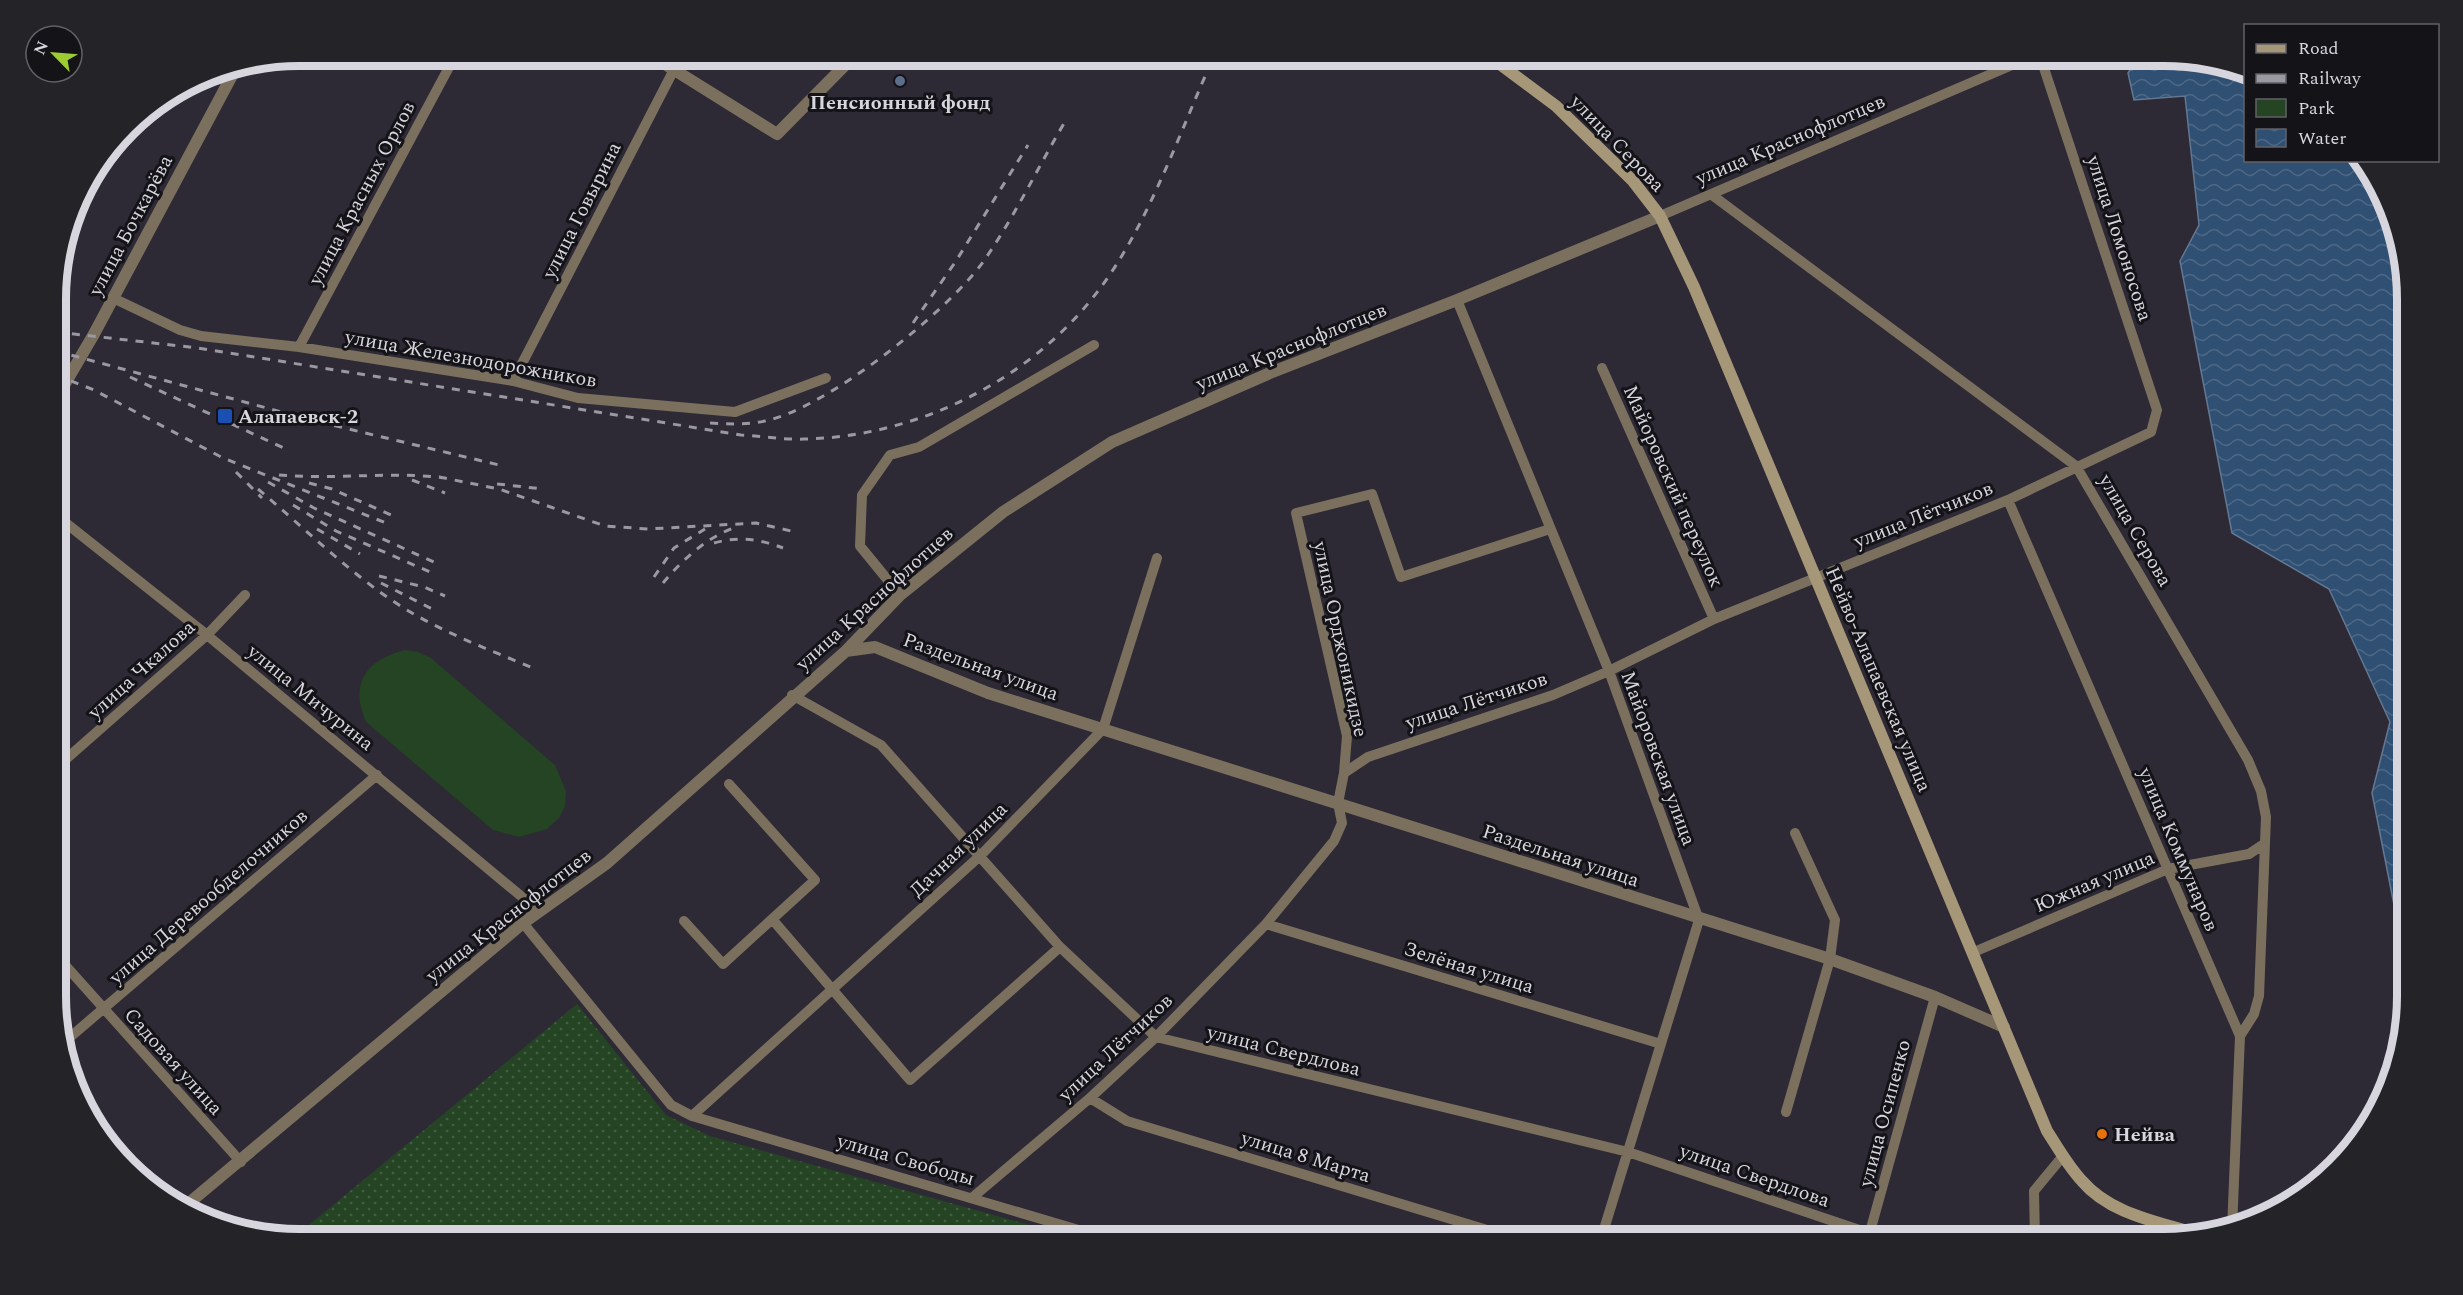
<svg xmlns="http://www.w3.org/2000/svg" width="2463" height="1295" viewBox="0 0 2463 1295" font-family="Spectral,serif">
	<defs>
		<pattern id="grass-dots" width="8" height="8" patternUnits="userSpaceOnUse" patternTransform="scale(1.5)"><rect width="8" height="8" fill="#244423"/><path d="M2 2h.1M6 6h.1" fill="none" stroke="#435e42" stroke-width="1.8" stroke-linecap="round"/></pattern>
		<pattern id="water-waves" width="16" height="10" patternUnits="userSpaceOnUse" patternTransform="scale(1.5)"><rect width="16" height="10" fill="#305073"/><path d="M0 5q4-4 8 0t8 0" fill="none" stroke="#4d6886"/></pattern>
	</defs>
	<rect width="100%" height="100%" fill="#2d2935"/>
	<path fill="url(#grass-dots)" d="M 577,1004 L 666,1115 L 710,1136 L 1080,1239 L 293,1238 Z"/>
	<path fill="#244423" d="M 405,650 L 418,652 L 431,658 L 555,765 L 566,791 L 565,806 L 559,818 L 547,829 L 519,837 L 493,830 L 366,722 C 349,683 366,660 405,650 Z"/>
	<path fill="url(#water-waves)" stroke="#627893" stroke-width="1.5" d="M 2139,56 L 2164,56 L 2245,74 L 2246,160 L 2364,161 L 2405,267 L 2407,971 L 2372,793 L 2390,722 L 2329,589 L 2232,533 L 2180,261 L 2199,225 L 2185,96 L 2134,100 L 2128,73 Z"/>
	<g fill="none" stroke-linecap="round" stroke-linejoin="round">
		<path stroke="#7a705d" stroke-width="10" d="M 1712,195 L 2076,466 L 2248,760 L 2261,791 L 2266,817 L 2259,996 L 2254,1014 L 2240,1036
			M 1660,216 L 2033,56
			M 113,298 L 180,330 L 201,336 L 299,347 L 513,381 L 578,398 L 735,412 L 826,378
			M 1457,300 L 1609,671 L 1699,920 L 1601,1239
			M 299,347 L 455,56
			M 1602,368 L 1714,619
			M 513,381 L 681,56
			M 2008,500 L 2240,1036 L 2232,1229
			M 57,516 L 207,635 L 539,911
			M 900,595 L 860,546 L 862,495 L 890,455 L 919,447 L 1094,345
			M 792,695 L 881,745 L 1060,947 L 1156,1037 L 1628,1152 L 1886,1239
			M 57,767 L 207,635 L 245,595
			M 1344,773 L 1347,736 L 1296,513 L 1372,494 L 1401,577 L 1550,529
			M 772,919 L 910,1080 L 1060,947
			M 684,921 L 723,964 L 815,880 L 729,784
			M 523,923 L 671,1105 L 692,1116 L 1109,1239
			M 1266,924 L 1661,1044
			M 1974,952 L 2168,869 L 2249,854 L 2264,844
			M 57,956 L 241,1162
			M 62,1044 L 377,775
			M 1090,1098 L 1127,1121 L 1517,1239
			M 1786,1112 L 1830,959 L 1835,920 L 1795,833
			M 692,1116 L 981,855 L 1103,729 L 1157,558
			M 973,1197 L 1090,1098 L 1156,1037 L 1266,924 L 1334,841 L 1342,823 L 1338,803 L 1344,773 L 1368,757 L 1553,695 L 1609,671 L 1714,619 L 2008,500 L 2151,432 L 2157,410 L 2040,56
			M 1868,1239 L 1935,997
			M 2035,1239 L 2034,1191 L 2063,1156"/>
		<path stroke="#7a705d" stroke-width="12" d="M 652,56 L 777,134 L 854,56
			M 56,399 L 94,334 L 236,68
			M 846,651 L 875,647 L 988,693 L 1830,959 L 1935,997 L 2004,1027
			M 183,1208 L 523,923 L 607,863 L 846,651 L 900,595 L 1003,512 L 1112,442 L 1270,373 L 1457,300 L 1660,216"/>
		<path stroke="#a69778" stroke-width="12" d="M 1489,56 L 1556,106 L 1633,181 L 1660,216 L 1694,287 L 2047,1131 C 2058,1148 2068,1166 2082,1181 C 2111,1215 2160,1222 2200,1235"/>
		<path stroke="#9a98a1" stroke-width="3" stroke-dasharray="8 8" stroke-linecap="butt" d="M 913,323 L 956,261 L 1028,145
			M 56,332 L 198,348 L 741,435 C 762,436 783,440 804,439 C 916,437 1030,381 1098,291 C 1148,226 1180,131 1214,56
			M 56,351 L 311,420 L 499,465
			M 56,375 L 94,390 L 223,458 L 386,523
			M 130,377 L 288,450
			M 710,423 C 729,424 747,425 765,421 C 827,408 946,313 983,262 C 1014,218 1038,167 1066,120
			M 236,472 L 262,498
			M 279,475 C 335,480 391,471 446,478
			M 439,477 L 499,489 L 605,526 L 648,529 L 756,523 L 791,531
			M 412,480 L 445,493
			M 268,482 L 314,508 L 436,563
			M 309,483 L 332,489 L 391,515
			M 497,484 L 544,489
			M 258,489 C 308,531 356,580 412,613 C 450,635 492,651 533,668
			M 293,505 L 336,531 L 430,572
			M 317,529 L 360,554
			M 714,543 C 739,536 759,539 783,548
			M 379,576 L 424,587 L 445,596
			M 654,577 L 674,548 L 705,529
			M 381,583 L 438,612
			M 663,583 C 682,560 707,537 736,527"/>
	</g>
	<circle fill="#5c6f8a" stroke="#141318" stroke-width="2" cx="900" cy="81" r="6"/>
	<rect fill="#1a4fb4" stroke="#141318" stroke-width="2" x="217" y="408" width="16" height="16" rx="3"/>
	<circle fill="#e8710a" stroke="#141318" stroke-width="2" cx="2102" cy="1134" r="6"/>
	<g text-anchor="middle" stroke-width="6" stroke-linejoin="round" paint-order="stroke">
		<g font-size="20" font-weight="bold" fill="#d7d5dd" stroke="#141318" text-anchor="start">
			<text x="900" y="109" text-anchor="middle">Пенсионный фонд</text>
			<text x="238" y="423">Алапаевск-2</text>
			<text x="2114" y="1141">Нейва</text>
		</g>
		<g font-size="20" fill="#d7d5dd" stroke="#141318">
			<text transform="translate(1790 139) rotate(-23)" y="7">улица Краснофлотцев</text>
			<text transform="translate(1618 143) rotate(46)" y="7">улица Серова</text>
			<text transform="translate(361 193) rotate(-62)" y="7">улица Красных Орлов</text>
			<text transform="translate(581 210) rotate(-63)" y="7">улица Говырина</text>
			<text transform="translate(130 225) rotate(-62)" y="7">улица Бочкарёва</text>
			<text transform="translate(2120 238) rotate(72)" y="7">улица Ломоносова</text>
			<text transform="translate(1291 346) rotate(-22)" y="7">улица Краснофлотцев</text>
			<text transform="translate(471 358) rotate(10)" y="7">улица Железнодорожников</text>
			<text transform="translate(1674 486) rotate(66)" y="7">Майоровский переулок</text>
			<text transform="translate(1923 514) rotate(-22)" y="7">улица Лётчиков</text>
			<text transform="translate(2136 530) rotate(60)" y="7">улица Серова</text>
			<text transform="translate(874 598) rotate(-42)" y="7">улица Краснофлотцев</text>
			<text transform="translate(1341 639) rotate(78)" y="7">улица Орджоникидзе</text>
			<text transform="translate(981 666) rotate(20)" y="7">Раздельная улица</text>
			<text transform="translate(141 669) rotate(-42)" y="7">улица Чкалова</text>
			<text transform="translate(1879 679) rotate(67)" y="7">Нейво-Алапаевская улица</text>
			<text transform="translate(311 697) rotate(39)" y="7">улица Мичурина</text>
			<text transform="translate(1476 700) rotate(-18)" y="7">улица Лётчиков</text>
			<text transform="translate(1659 758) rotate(70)" y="7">Майоровская улица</text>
			<text transform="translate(958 849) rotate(-44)" y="7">Дачная улица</text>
			<text transform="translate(2179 849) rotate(67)" y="7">улица Коммунаров</text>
			<text transform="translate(1561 855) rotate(18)" y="7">Раздельная улица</text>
			<text transform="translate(2094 881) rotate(-23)" y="7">Южная улица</text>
			<text transform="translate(208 896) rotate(-41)" y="7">улица Деревообделочников</text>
			<text transform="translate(508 915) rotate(-38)" y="7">улица Краснофлотцев</text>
			<text transform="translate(1469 967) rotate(17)" y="7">Зелёная улица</text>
			<text transform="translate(1115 1047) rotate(-43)" y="7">улица Лётчиков</text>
			<text transform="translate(1284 1050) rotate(14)" y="7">улица Свердлова</text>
			<text transform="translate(174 1061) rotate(48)" y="7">Садовая улица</text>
			<text transform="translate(1884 1113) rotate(-75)" y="7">улица Осипенко</text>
			<text transform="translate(1306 1156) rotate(17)" y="7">улица 8 Марта</text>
			<text transform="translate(906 1159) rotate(16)" y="7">улица Свободы</text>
			<text transform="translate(1755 1175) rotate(19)" y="7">улица Свердлова</text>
		</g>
	</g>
	<path d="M0 0H2463V1295H0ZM299 66H2164A233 233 0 0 1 2397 299V996A233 233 0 0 1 2164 1229H299A233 233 0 0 1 66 996V299A233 233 0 0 1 299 66Z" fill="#242328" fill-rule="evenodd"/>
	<path fill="none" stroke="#d7d5dd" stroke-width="8" d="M299 66H2164A233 233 0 0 1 2397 299V996A233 233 0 0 1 2164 1229H299A233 233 0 0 1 66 996V299A233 233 0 0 1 299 66Z"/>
	<rect x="2244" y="24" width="195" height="138" fill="#141318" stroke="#626167" stroke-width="1.5"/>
	<rect x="2256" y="44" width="30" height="9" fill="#a69778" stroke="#626167" stroke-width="1.5"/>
	<text x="2298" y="54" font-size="18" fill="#d7d5dd">Road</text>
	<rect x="2256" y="74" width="30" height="9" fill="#9a98a1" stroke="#626167" stroke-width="1.5"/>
	<text x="2298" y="84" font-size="18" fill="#d7d5dd">Railway</text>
	<rect x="2256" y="99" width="30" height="18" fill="#244423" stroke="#626167" stroke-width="1.5"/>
	<text x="2298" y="114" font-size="18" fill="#d7d5dd">Park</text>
	<rect x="2256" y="129" width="30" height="18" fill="url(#water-waves)" stroke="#626167" stroke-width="1.5"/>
	<text x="2298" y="144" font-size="18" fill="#d7d5dd">Water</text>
	<g transform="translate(54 54) rotate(295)"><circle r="28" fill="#141318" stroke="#626167" stroke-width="1.5"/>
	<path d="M0-4.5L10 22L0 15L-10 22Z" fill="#9ccb32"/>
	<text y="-9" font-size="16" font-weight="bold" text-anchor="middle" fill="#d7d5dd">N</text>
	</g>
</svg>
